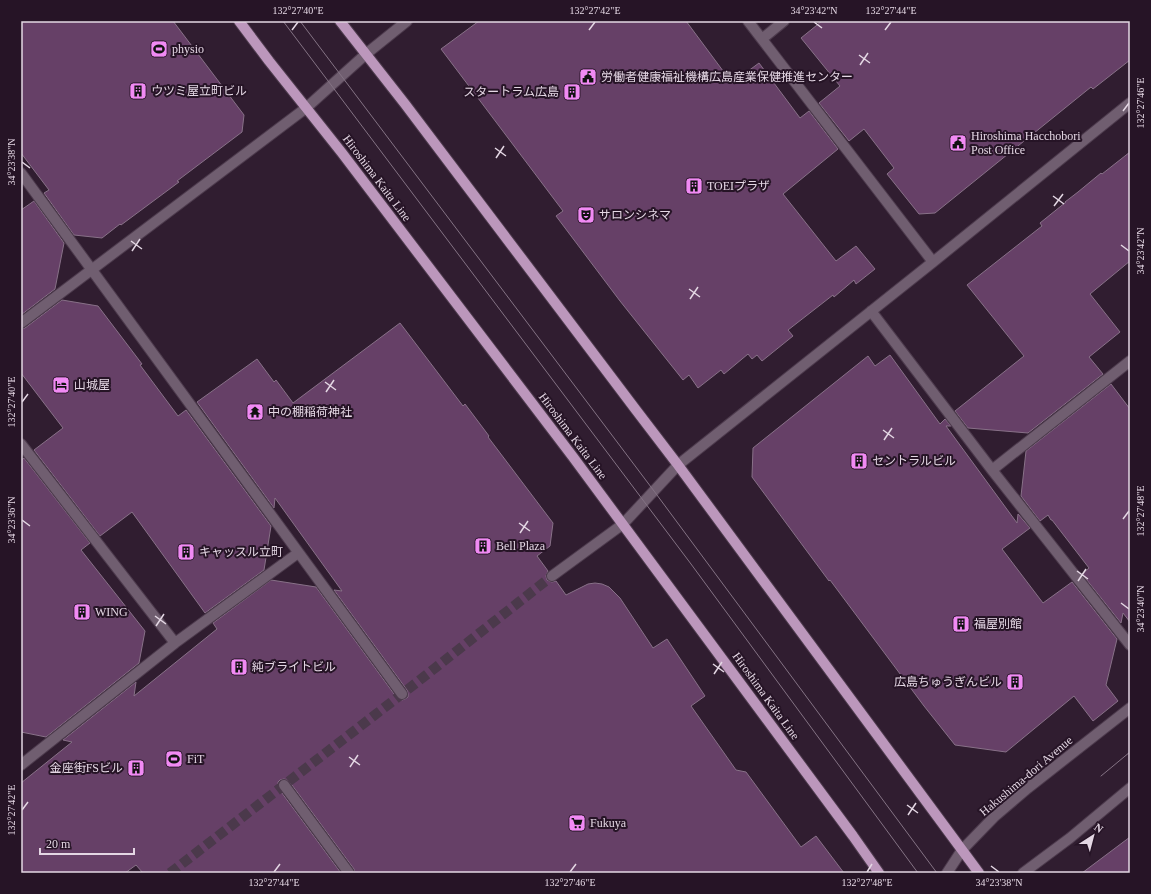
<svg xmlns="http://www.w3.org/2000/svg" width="1151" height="894" viewBox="0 0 1151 894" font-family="'Times New Roman','Noto Sans JP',serif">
	<rect width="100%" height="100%" fill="#301d30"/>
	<path fill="#664067" stroke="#887188" d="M 21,21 L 173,21 L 244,115 L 242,132 L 177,181 L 179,182 L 121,225 L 120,224 L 102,238 L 74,235 L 44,193 L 49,190 L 21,153 Z
		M 479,21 L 686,21 L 732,83 L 759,63 L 800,118 L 809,111 L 838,149 L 783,194 L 836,261 L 856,246 L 875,269 L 856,284 L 854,280 L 834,297 L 833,295 L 788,330 L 793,336 L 762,361 L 757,355 L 752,359 L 748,354 L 724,374 L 721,370 L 698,388 L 689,375 L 683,380 L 620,301 L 556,216 L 563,211 L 441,49 Z
		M 822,21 L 1130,21 L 1130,60 L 1093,89 L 1091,87 L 935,213 L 919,214 L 887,174 L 894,168 L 864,129 L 849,141 L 819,103 L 840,86 L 801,38 Z
		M 1130,152 L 1130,261 L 1090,294 L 1120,332 L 1089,357 L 1103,374 L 1028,433 L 968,428 L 955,411 L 1024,356 L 967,285 L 1042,226 L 1040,223 L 1066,202 L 1065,202 L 1078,192 L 1101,173 L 1102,174 Z
		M 34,201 L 64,243 L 55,289 L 21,315 L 21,210 Z
		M 62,300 L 98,306 L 142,364 L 140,365 L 178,416 L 186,410 L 271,526 L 264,570 L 205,613 L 132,512 L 100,536 L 34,450 L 63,428 L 21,373 L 21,329 L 25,328 Z
		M 400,323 L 463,406 L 465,404 L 489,436 L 488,437 L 553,523 L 550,546 L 537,556 L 548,571 L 546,576 L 547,580 L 552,582 L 556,581 L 566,595 L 588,584 L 595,583 L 602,584 L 609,587 L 620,598 L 653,648 L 667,639 L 705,696 L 691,706 L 736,770 L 746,772 L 801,847 L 816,836 L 844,873 L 355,873 L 354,869 L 289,781 L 284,779 L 280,780 L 278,782 L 278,785 L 279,789 L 341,873 L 143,873 L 136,865 L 125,873 L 21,873 L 21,783 L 72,742 L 63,740 L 136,682 L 134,696 L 217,629 L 213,623 L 271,580 L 316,587 L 397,698 L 402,700 L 405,699 L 408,697 L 408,694 L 407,690 L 334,590 L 342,591 L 275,498 L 274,508 L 197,402 L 257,359 L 274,382 L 276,380 L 293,403 Z
		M 890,355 L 940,424 L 945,419 L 951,426 L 946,426 L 1017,523 L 1018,514 L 1030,528 L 1002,549 L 1043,603 L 1072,582 L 1117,639 L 1106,685 L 1118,701 L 1093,721 L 1074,696 L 1006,752 L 955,745 L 924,706 L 830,580 L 829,581 L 752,477 L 753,448 L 868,356 L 875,366 Z
		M 1111,384 L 1130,409 L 1130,622 L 1123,613 L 1121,623 L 1082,574 L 1089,568 L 1052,520 L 1051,520 L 1048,515 L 1040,521 L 1021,496 L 1026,451 Z
		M 24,458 L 90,543 L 81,550 L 145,631 L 139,663 L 46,737 L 21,732 L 21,460 Z
		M 1130,837 L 1130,873 L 1082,873 Z"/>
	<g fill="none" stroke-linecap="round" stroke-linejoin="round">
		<path stroke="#4b394b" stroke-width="10" stroke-dasharray="10 5" stroke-linecap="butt" d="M 170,873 L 402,694 L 552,576"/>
		<g stroke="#4d3b4d" stroke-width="12">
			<path id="minor" d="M 748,21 L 933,262
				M 762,39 L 784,21
				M 21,173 L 402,694
				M 871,311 L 992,470 L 1130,645
				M 21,323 L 306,108 L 366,54 L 407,21
				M 21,444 L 175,643
				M 992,470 L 1130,361
				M 552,576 L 623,524 L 678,465 L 933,262 L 1130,103
				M 21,765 L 175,643 L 298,553
				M 284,785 L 349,873
				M 947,873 L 962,850 L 994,817 L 1028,788 L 1130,708
				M 1023,873 L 1070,838 L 1130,788"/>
		</g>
		<g stroke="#4d3b4d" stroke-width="12">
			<path id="major" d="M 239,21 L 269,61 L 342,153 L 573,457 L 853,836 L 879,873
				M 340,21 L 405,104 L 636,410 L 678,465 L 979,873"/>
		</g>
		<use href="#minor" stroke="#705e70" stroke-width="10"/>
		<use href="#major" stroke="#bc97bc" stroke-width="10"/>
		<path stroke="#847384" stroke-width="1" d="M 283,21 L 691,564 L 918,873
			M 300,21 L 654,491 L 937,873
			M 1101,776 L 1130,752"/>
	</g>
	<path fill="none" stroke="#e4d7e4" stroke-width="1.5" d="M 814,22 L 822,28M 292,30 L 298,22M 589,30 L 595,22M 885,30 L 891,22M 859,55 L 870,63M 860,65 L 868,53M 1123,111 L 1129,103M 495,148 L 506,156M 496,158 L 504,146M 22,162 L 30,168M 1053,196 L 1064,204M 1054,206 L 1063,194M 131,241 L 142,249M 1121,245 L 1129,251M 132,251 L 140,239M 689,289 L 700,297M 690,299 L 698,287M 325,382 L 336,390M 326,392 L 334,380M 22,402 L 28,394M 883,430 L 894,438M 884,440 L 892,428M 1123,519 L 1129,511M 22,520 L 30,526M 519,523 L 530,531M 520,533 L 528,521M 1077,571 L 1088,579M 1078,581 L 1086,569M 1121,603 L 1129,609M 155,616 L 166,624M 156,626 L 164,614M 713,664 L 724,672M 714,674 L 722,662M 349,757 L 360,765M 350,767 L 358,755M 907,805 L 918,813M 22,810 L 28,802M 908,815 L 916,803M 991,866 L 999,872M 274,872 L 280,864M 570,872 L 576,864M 867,872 L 872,864"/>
	<defs>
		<g id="stadium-square" transform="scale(0.9)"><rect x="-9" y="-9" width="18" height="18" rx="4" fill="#f18af4" stroke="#261426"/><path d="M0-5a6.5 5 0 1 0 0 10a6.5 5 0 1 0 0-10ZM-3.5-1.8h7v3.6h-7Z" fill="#111"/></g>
		<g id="civic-square" transform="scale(0.9)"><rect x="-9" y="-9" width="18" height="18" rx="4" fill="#f18af4" stroke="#261426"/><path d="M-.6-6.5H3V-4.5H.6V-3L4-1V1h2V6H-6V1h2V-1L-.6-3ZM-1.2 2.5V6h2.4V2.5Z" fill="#111"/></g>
		<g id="building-square" transform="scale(0.9)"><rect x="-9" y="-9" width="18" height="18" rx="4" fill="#f18af4" stroke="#261426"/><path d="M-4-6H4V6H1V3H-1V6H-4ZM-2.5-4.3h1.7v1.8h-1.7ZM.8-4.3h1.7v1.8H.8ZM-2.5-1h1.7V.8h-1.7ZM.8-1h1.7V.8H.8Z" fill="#111"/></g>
		<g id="theatre-square" transform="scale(0.9)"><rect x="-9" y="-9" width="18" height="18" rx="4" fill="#f18af4" stroke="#261426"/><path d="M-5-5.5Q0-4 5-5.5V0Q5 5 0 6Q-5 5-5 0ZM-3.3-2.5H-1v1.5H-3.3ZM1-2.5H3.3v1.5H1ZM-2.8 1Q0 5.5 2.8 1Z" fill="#111"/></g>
		<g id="hotel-square" transform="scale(0.9)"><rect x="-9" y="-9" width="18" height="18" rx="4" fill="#f18af4" stroke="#261426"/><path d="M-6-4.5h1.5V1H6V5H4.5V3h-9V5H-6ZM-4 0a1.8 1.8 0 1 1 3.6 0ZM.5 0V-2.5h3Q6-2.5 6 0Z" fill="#111"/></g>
		<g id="temple-square" transform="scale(0.9)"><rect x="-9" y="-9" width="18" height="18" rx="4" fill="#f18af4" stroke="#261426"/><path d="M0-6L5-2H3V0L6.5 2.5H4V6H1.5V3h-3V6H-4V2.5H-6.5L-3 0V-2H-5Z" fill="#111"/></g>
		<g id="supermarket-square" transform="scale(0.9)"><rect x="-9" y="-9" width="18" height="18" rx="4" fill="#f18af4" stroke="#261426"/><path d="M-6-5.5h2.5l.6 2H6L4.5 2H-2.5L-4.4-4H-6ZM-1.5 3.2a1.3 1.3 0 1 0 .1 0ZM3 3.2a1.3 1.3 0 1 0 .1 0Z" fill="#111"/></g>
	</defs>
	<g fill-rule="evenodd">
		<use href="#stadium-square" x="159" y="49"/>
		<use href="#civic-square" x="588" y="77"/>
		<use href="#building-square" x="138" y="91"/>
		<use href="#building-square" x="572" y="92"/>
		<use href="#civic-square" x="958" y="143"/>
		<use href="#building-square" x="694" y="186"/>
		<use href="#theatre-square" x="586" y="215"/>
		<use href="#hotel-square" x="61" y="385"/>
		<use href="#temple-square" x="255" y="412"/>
		<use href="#building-square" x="859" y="461"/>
		<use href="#building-square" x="483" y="546"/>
		<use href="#building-square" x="186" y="552"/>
		<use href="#building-square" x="82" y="612"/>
		<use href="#building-square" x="961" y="624"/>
		<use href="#building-square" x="239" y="667"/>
		<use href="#building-square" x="1015" y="682"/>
		<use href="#stadium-square" x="174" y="759"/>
		<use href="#building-square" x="136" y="768"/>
		<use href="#supermarket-square" x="577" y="823"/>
	</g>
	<g text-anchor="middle" stroke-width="4" stroke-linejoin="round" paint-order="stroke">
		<g font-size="12" fill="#e4d7e4" stroke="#261426" text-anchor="start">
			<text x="172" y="53">physio</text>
			<text x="601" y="81">労働者健康福祉機構広島産業保健推進センター</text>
			<text x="151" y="95">ウツミ屋立町ビル</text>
			<text x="559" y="96" text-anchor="end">スタートラム広島</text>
			<text x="971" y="140">Hiroshima Hacchobori<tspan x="971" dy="14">Post Office</tspan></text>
			<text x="707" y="190">TOEIプラザ</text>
			<text x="599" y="219">サロンシネマ</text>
			<text x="74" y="389">山城屋</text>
			<text x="268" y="416">中の棚稲荷神社</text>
			<text x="872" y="465">セントラルビル</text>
			<text x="496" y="550">Bell Plaza</text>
			<text x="199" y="556">キャッスル立町</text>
			<text x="95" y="616">WING</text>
			<text x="974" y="628">福屋別館</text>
			<text x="252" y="671">純ブライトビル</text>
			<text x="1002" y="686" text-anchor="end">広島ちゅうぎんビル</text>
			<text x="187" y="763">FiT</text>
			<text x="123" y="772" text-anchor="end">金座街FSビル</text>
			<text x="590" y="827">Fukuya</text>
		</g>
		<g font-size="12" fill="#e4d7e4" stroke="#261426">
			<text transform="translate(377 178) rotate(53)" y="4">Hiroshima Kaita Line</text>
			<text transform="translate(573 436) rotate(53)" y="4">Hiroshima Kaita Line</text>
			<text transform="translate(766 696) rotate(54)" y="4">Hiroshima Kaita Line</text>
			<text transform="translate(1026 776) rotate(-40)" y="4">Hakushima-dori Avenue</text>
		</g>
	</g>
	<rect width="1151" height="894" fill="none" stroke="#261426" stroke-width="44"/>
	<g transform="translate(1093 836) rotate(36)" stroke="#261426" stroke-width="3" paint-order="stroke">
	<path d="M0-3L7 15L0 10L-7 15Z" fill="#e4d7e4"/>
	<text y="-6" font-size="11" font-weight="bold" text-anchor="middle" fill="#e4d7e4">N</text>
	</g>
	<path d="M40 848v6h94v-6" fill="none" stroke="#e4d7e4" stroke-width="2"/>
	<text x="46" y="848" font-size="12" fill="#e4d7e4" stroke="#261426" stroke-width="3" paint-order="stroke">20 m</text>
	<rect x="22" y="22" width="1107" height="850" fill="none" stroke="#e4d7e4" stroke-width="1.5"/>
	<g font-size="10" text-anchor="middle" fill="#e4d7e4">
		<text x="298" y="14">132°27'40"E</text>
		<text x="595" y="14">132°27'42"E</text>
		<text x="814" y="14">34°23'42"N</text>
		<text x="891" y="14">132°27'44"E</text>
		<text transform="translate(1140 103) rotate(-90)" y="4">132°27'46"E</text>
		<text transform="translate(11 162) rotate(-90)" y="4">34°23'38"N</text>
		<text transform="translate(1140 251) rotate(-90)" y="4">34°23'42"N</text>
		<text transform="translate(11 402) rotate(-90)" y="4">132°27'40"E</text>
		<text transform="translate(1140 511) rotate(-90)" y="4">132°27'48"E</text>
		<text transform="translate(11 520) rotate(-90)" y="4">34°23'36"N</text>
		<text transform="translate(1140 609) rotate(-90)" y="4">34°23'40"N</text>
		<text transform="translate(11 810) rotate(-90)" y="4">132°27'42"E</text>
		<text x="274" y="886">132°27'44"E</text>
		<text x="570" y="886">132°27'46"E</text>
		<text x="867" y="886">132°27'48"E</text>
		<text x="999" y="886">34°23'38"N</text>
	</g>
</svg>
